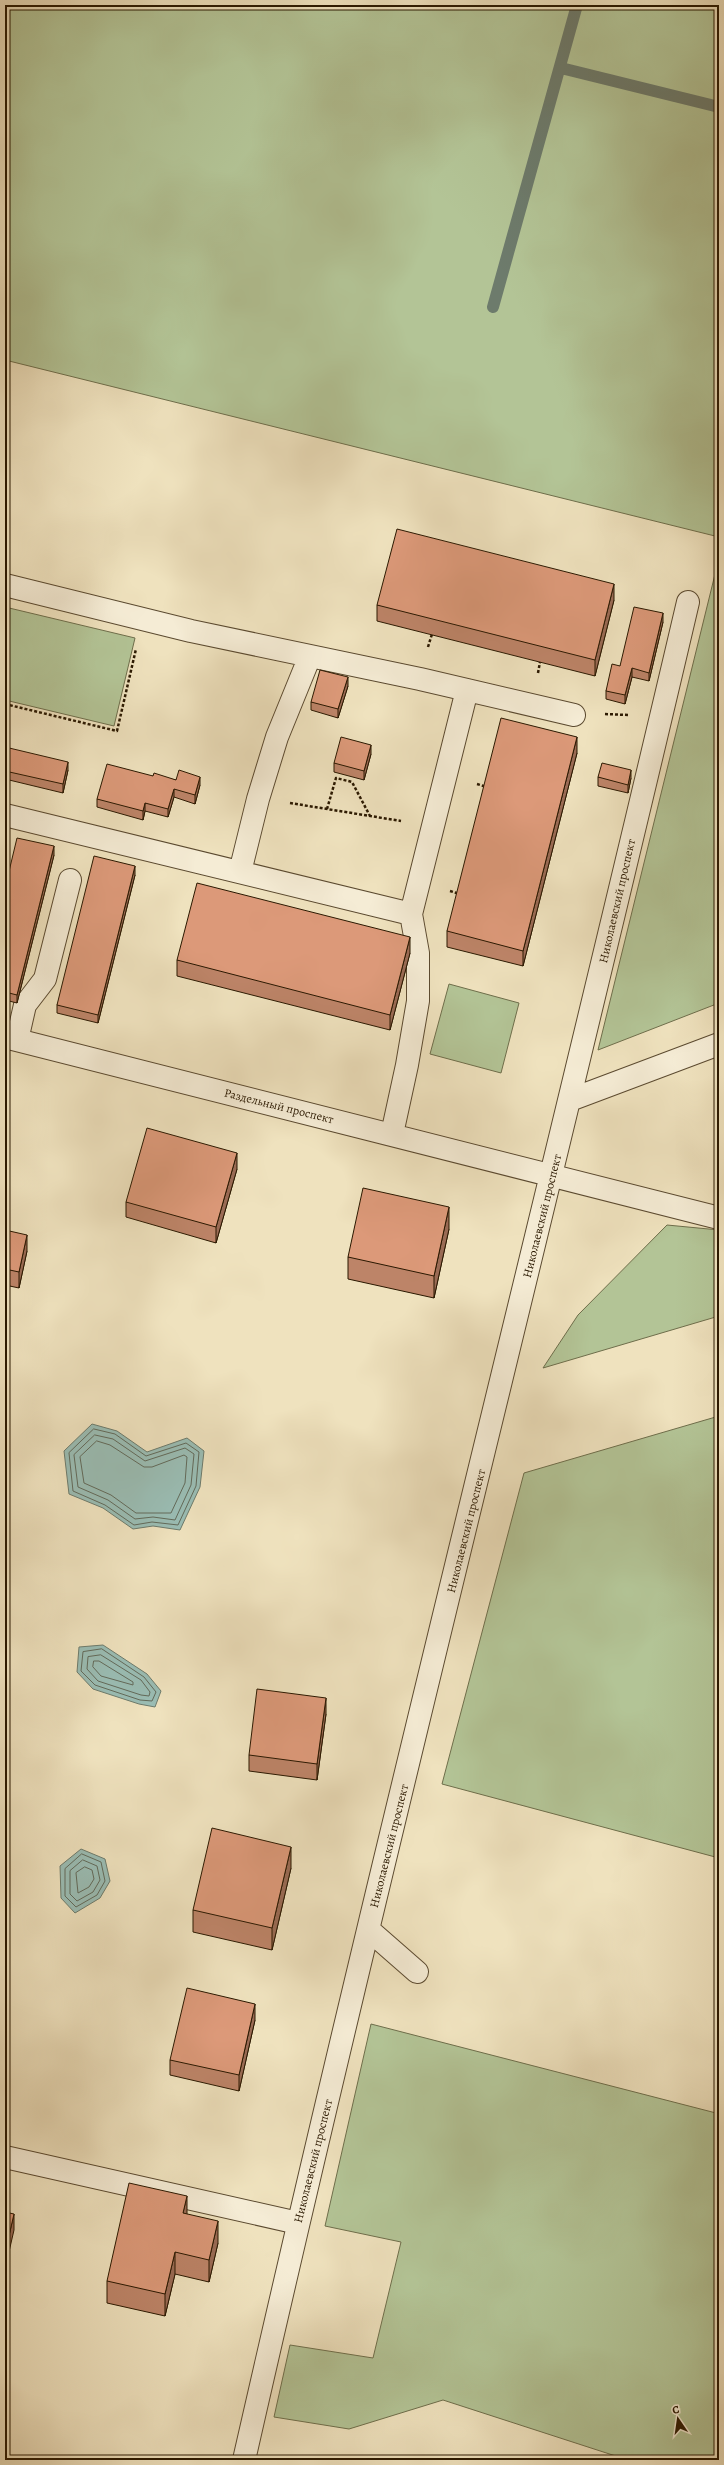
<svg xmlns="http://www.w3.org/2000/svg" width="724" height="2465" viewBox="0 0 724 2465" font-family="Alegreya,serif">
	<rect width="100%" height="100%" fill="#efe2be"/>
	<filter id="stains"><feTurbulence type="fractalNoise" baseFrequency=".005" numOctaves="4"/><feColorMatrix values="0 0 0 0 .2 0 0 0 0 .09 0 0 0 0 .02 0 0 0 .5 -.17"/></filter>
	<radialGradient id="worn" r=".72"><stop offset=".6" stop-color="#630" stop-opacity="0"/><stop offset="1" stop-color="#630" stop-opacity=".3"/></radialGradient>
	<path fill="#b3c496" stroke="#6e6e4b" d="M 5,5 L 719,5 L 719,537 L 5,360 Z
		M 718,562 L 719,1003 L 598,1050 Z
		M 5,607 L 135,638 L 114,726 L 5,700 Z
		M 449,984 L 519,1003 L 501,1073 L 430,1054 Z
		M 667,1225 L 719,1230 L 719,1316 L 543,1368 L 578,1315 Z
		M 719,1416 L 719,1858 L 442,1784 L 524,1473 Z
		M 371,2024 L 716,2113 L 719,2105 L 719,2460 L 628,2460 L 443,2400 L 349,2429 L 274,2417 L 290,2345 L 373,2358 L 401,2242 L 325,2226 Z"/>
	<path fill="#9abdb4" stroke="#6d7b6c" d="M 92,1424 L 117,1431 L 147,1452 L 187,1438 L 204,1451 L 200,1487 L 180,1530 L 153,1526 L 133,1529 L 103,1508 L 69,1494 L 64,1451 Z
		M 103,1645 L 147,1674 L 161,1691 L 155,1707 L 139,1704 L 93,1689 L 77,1672 L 79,1647 Z
		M 81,1849 L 105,1859 L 110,1881 L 100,1898 L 75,1913 L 61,1898 L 60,1866 Z"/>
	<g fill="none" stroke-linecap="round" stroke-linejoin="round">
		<path stroke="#626a5a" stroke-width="1" d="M 94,1429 L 115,1434 L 146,1456 L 186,1443 L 199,1452 L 196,1486 L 178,1525 L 152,1522 L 134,1525 L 105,1505 L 73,1491 L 69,1453 Z
			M 95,1435 L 113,1439 L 145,1461 L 185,1448 L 194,1454 L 191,1485 L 175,1520 L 153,1517 L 135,1519 L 108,1500 L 78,1487 L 74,1455 Z
			M 97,1441 L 110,1445 L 144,1467 L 152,1467 L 184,1455 L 187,1457 L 185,1483 L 171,1513 L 136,1513 L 111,1495 L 84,1483 L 80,1457 Z
			M 102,1649 L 144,1677 L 156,1692 L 152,1701 L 140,1700 L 95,1685 L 81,1671 L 83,1652 Z
			M 101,1655 L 141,1680 L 150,1692 L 149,1696 L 141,1695 L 98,1681 L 87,1669 L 88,1657 Z
			M 94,1661 L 99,1661 L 133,1682 L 133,1685 L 101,1676 L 93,1667 Z
			M 82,1854 L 101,1862 L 105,1881 L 97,1895 L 76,1907 L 65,1896 L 65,1869 Z
			M 83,1860 L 97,1866 L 100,1880 L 93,1892 L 77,1901 L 70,1894 L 70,1871 Z
			M 85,1867 L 92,1870 L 94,1879 L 89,1887 L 78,1893 L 76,1873 Z"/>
		<path stroke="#6d7b6c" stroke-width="12" d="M 561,68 L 719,107
			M 493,307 L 577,5"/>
		<g stroke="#5b4a30" stroke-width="24">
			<path id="minor" d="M 5,585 L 191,631 L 420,679 L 574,715
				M 5,815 L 411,914
				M 240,872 L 258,799 L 277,737 L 310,656
				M 5,1037 L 719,1218
				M 17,1040 L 25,1005 L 45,979 L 70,880
				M 570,1100 L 719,1044
				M 392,1134 L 407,1065 L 418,1001 L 418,953 L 411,914 L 467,690
				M 369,1930 L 417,1972
				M 5,2157 L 298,2223
				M 244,2460 C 385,1839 543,1222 688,602"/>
		</g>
		<path stroke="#2a1800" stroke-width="2.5" stroke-dasharray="3 2" stroke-linecap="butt" d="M 428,647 L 432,634
			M 538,673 L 540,662
			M 5,704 L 117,731 L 136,649
			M 605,714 L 628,715
			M 477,784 L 487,787
			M 290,803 L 401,821
			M 327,809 L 336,778 L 352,782 L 370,816
			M 450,891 L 460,894"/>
		<use href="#minor" stroke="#f5ecd5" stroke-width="22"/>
	</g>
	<path fill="#bd8468" stroke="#2a1800" d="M 614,600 L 595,676 L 377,621 L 377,605 Z
		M 663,622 L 649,681 L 632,677 L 625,704 L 606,699 L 606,691 L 620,666 Z
		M 348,686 L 338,718 L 311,710 L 311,702 Z
		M 5,747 L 68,770 L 63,793 L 5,779 Z
		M 577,753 L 523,966 L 447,947 L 447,931 Z
		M 371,754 L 364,780 L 334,772 L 334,763 Z
		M 153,776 L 176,780 L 200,785 L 195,804 L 174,797 L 168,817 L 145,811 L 143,820 L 97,807 L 97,799 Z
		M 598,777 L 631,778 L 628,793 L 598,786 Z
		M 54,855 L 17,1003 L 5,1000 L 5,888 Z
		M 135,875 L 98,1023 L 57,1013 L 57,1005 Z
		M 410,953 L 390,1030 L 177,976 L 177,960 Z
		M 237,1169 L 216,1243 L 126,1217 L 126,1202 Z
		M 449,1229 L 434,1298 L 348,1279 L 348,1257 Z
		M 5,1230 L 27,1251 L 19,1288 L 5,1285 Z
		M 326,1714 L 317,1780 L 249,1771 L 249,1755 Z
		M 291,1868 L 272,1950 L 193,1932 L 193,1910 Z
		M 255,2020 L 239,2091 L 170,2075 L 170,2060 Z
		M 187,2214 L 218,2243 L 209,2282 L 175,2274 L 165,2316 L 107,2303 L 107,2281 Z"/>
	<path fill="#9a6b55" stroke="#2a1800" d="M 614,584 L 614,600 L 595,676 L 595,660 Z
		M 663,613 L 663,622 L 649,681 L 649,673 Z
		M 632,668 L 632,677 L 625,704 L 625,695 Z
		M 348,677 L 348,686 L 338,718 L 338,709 Z
		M 577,737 L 577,753 L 523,966 L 523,951 Z
		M 371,745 L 371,754 L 364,780 L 364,771 Z
		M 68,762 L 68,770 L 63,793 L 63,784 Z
		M 631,770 L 631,778 L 628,793 L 628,785 Z
		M 200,777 L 200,785 L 195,804 L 195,795 Z
		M 174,789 L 174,797 L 168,817 L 168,809 Z
		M 145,803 L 145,811 L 143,820 L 143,811 Z
		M 54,846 L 54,855 L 17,1003 L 17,995 Z
		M 135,866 L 135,875 L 98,1023 L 98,1015 Z
		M 410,937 L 410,953 L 390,1030 L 390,1015 Z
		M 237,1153 L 237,1169 L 216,1243 L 216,1227 Z
		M 449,1207 L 449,1229 L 434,1298 L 434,1276 Z
		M 27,1235 L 27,1251 L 19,1288 L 19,1272 Z
		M 326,1698 L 326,1714 L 317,1780 L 317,1764 Z
		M 291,1847 L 291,1868 L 272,1950 L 272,1928 Z
		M 255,2004 L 255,2020 L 239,2091 L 239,2075 Z
		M 187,2196 L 187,2218 L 183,2213 Z
		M 14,2214 L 14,2230 L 5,2269 L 5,2253 Z
		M 218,2221 L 218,2243 L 209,2282 L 209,2260 Z
		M 175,2252 L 175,2274 L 165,2316 L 165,2294 Z"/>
	<path fill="#dc9979" stroke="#2a1800" d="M 397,529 L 614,584 L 595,660 L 377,605 Z
		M 634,607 L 663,613 L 649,673 L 632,668 L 625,695 L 606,691 L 612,664 L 620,666 Z
		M 320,670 L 348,677 L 338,709 L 311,702 Z
		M 501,718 L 577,737 L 523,951 L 447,931 Z
		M 341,737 L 371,745 L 364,771 L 334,763 Z
		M 5,747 L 68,762 L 63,784 L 5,771 Z
		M 602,763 L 631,770 L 628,785 L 598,777 Z
		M 107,764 L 153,776 L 154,773 L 176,780 L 179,770 L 200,777 L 195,795 L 174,789 L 168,809 L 145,803 L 143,811 L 97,799 Z
		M 17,838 L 54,846 L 17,995 L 5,992 L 5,888 Z
		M 94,856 L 135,866 L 98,1015 L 57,1005 Z
		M 197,883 L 410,937 L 390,1015 L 177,960 Z
		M 147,1128 L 237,1153 L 216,1227 L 126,1202 Z
		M 363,1188 L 449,1207 L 434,1276 L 348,1257 Z
		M 5,1230 L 27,1235 L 19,1272 L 5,1269 Z
		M 257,1689 L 326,1698 L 317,1764 L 249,1755 Z
		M 212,1828 L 291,1847 L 272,1928 L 193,1910 Z
		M 187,1988 L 255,2004 L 239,2075 L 170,2060 Z
		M 129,2183 L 187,2196 L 183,2213 L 218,2221 L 209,2260 L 175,2252 L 165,2294 L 107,2281 Z
		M 5,2212 L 14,2214 L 5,2253 Z"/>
	<g text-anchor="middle" stroke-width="3" stroke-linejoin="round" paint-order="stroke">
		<g font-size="12" fill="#2a1800" stroke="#f5ecd5">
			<text transform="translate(617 901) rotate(-77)" y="4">Николаевский проспект</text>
			<text transform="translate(279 1106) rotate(14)" y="4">Раздельный проспект</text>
			<text transform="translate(542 1216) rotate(-76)" y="4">Николаевский проспект</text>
			<text transform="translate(466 1531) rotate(-76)" y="4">Николаевский проспект</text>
			<text transform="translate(389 1846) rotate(-76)" y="4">Николаевский проспект</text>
			<text transform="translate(313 2161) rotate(-76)" y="4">Николаевский проспект</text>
		</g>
	</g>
	<rect width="724" height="2465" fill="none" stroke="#efe2be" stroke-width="20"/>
	<rect x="6" y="6" width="712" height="2453" fill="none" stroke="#2a1800" stroke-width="2"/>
	<rect x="10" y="10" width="704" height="2445" fill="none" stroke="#2a1800"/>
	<g transform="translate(678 2419) rotate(347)" stroke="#f5ecd5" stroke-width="3" paint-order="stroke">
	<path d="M0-3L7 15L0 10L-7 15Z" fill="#2a1800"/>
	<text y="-6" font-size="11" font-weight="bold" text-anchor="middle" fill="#2a1800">С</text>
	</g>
	<rect width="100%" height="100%" filter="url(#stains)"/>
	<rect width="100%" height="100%" fill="url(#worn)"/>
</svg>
